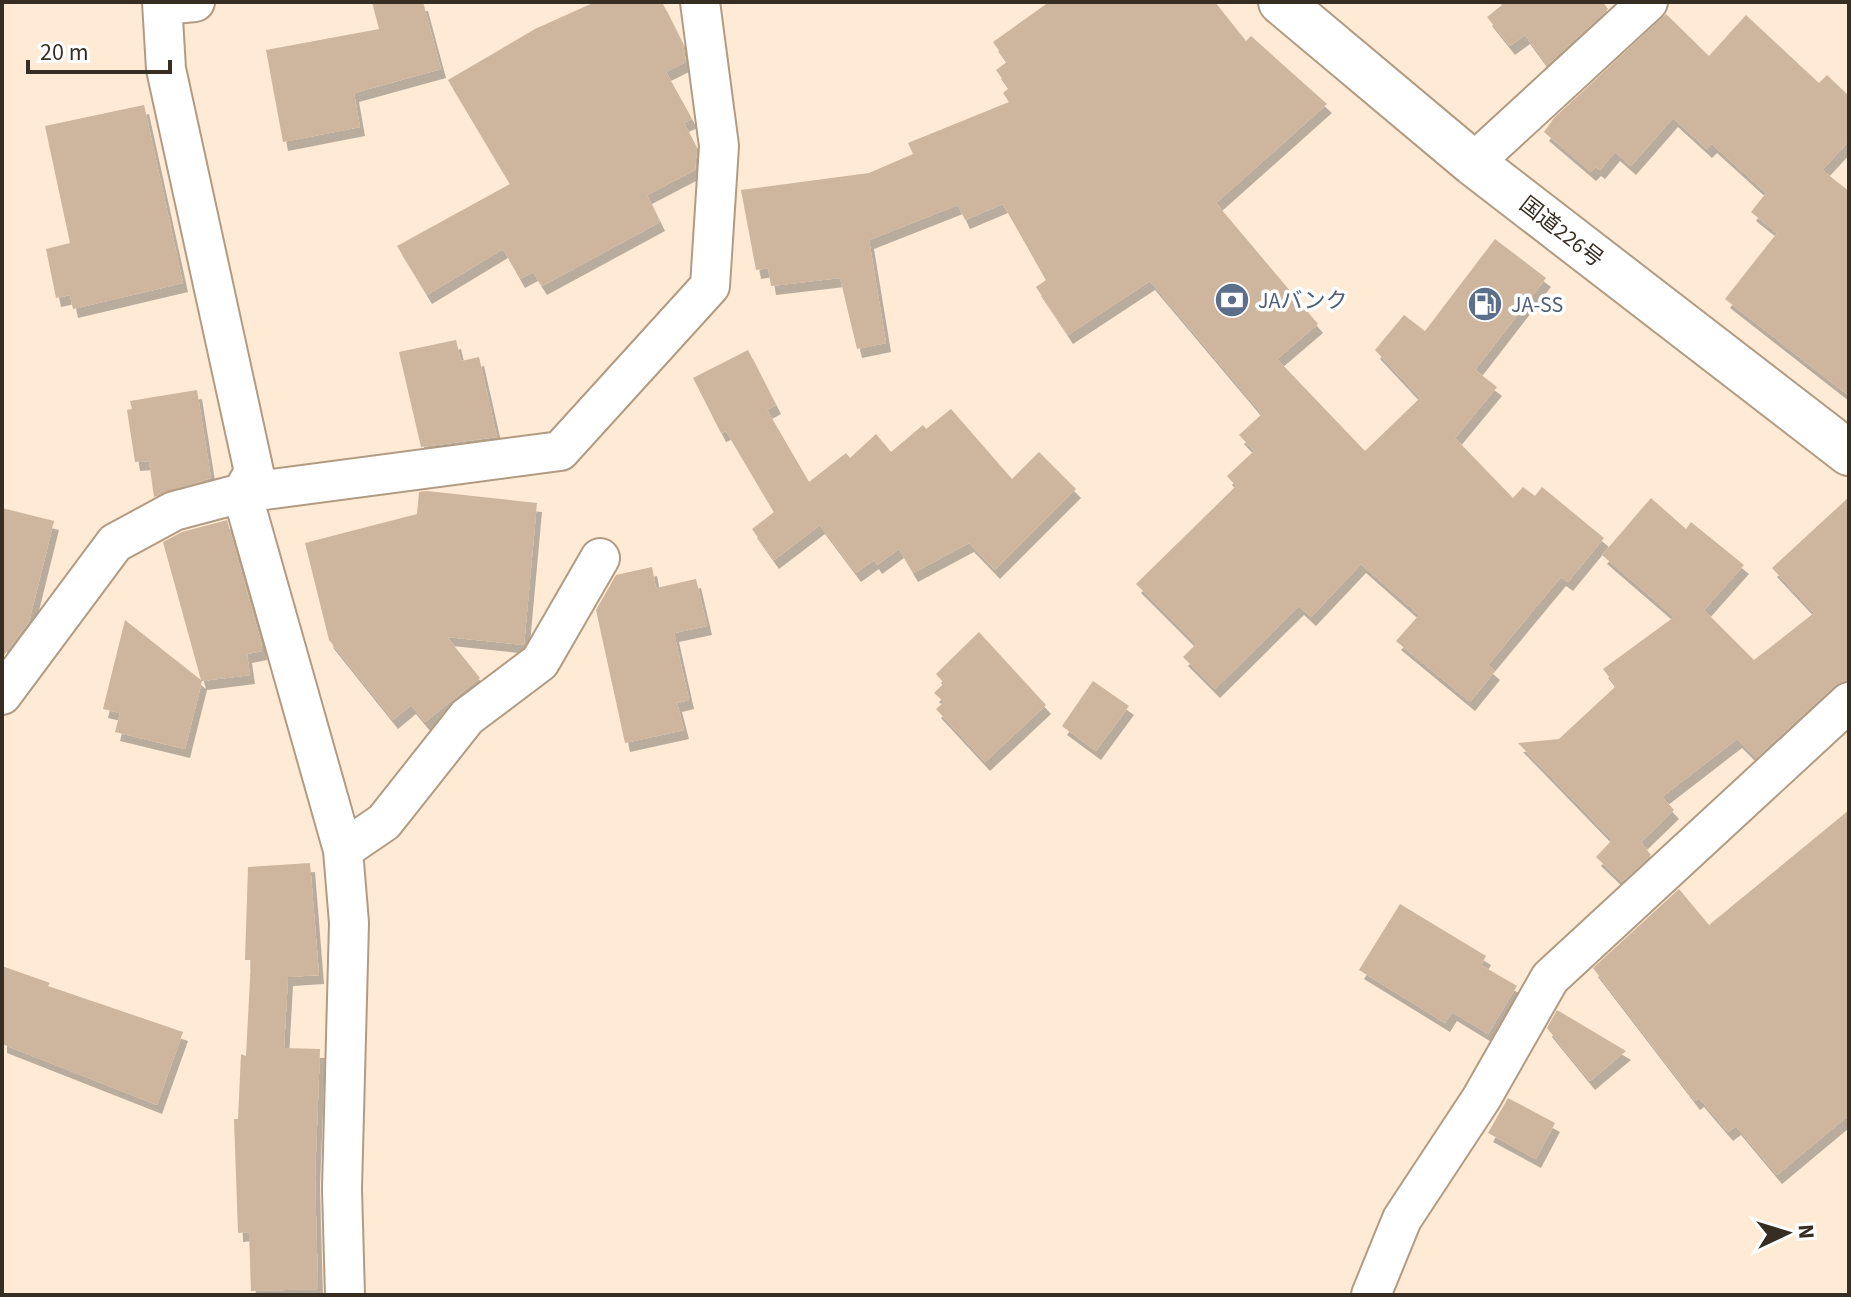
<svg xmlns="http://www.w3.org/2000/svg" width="1851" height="1297" viewBox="0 0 1851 1297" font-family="'Source Sans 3','Noto Sans JP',sans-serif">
	<defs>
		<filter id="shadow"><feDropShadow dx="5" dy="9" stdDeviation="0" flood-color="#0004"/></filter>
	</defs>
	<rect width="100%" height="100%" fill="#feead5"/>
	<path fill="#ceb59d" filter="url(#shadow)" d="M 372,2 L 423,2 L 441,69 L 354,93 L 360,127 L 283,142 L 266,50 L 379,29 Z
		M 595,2 L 662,2 L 683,44 L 686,62 L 666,72 L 692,119 L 684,123 L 697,148 L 695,170 L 647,195 L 660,222 L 542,286 L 533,272 L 520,279 L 503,249 L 427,295 L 397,246 L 510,184 L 448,80 L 535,29 Z
		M 1049,2 L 1215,2 L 1246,41 L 1251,36 L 1327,104 L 1216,203 L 1318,324 L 1277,359 L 1365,451 L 1420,398 L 1375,350 L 1404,315 L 1425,331 L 1495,239 L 1546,278 L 1475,370 L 1497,387 L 1455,438 L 1513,498 L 1523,487 L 1535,496 L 1542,487 L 1604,538 L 1568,582 L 1561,577 L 1488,665 L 1495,671 L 1470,702 L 1396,641 L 1419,615 L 1361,564 L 1311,617 L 1299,606 L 1215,689 L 1183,657 L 1196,644 L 1136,584 L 1236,486 L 1227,476 L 1254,451 L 1239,435 L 1262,414 L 1150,281 L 1068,335 L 1036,287 L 1046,280 L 1003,204 L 965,220 L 958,205 L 869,240 L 886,343 L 857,349 L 840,278 L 771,286 L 768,268 L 756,270 L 741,190 L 869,173 L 913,154 L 908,143 L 1009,102 L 1003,93 L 1009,88 L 996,70 L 1007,62 L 993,42 Z
		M 1499,2 L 1603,2 L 1608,9 L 1547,65 L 1525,35 L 1510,46 L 1487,17 L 1502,5 Z
		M 1666,14 L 1709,56 L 1746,15 L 1819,83 L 1827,75 L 1849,96 L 1849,141 L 1822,170 L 1849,191 L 1849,396 L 1725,299 L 1777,233 L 1751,212 L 1766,193 L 1712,144 L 1707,149 L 1673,118 L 1631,166 L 1615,152 L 1600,170 L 1596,167 L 1591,172 L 1544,132 L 1554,118 Z
		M 144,105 L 183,283 L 73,309 L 70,295 L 56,298 L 46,249 L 70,243 L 45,126 Z
		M 456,340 L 461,361 L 479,357 L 497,437 L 421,447 L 399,352 Z
		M 748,350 L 776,405 L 767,410 L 809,482 L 846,453 L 850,458 L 876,434 L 891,452 L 923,425 L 926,429 L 951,409 L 1012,479 L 1039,452 L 1076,489 L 995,570 L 969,543 L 913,573 L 899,549 L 877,565 L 874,560 L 856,573 L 820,525 L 774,560 L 752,529 L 774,512 L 726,431 L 721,433 L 693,378 Z
		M 197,390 L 211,478 L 154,497 L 149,461 L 135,462 L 127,410 L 132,409 L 130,401 Z
		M 427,491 L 537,503 L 524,645 L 447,637 L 480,678 L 425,722 L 411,705 L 393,720 L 329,640 L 305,543 L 417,514 L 419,492 Z
		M 1849,497 L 1849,679 L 1834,686 L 1756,758 L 1737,739 L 1662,797 L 1674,810 L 1641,842 L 1651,855 L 1622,882 L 1596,857 L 1612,840 L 1518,743 L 1559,739 L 1616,686 L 1603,669 L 1674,617 L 1602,555 L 1651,498 L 1686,529 L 1691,522 L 1744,565 L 1704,610 L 1754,660 L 1814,613 L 1772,568 Z
		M 2,508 L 54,521 L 29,622 L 2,658 Z
		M 227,520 L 261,642 L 262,651 L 247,654 L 250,675 L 202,681 L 185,749 L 115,732 L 120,713 L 103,709 L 125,620 L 201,680 L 163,542 L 182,532 Z
		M 652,567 L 656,588 L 696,579 L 707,626 L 674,633 L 689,700 L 677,703 L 684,730 L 625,743 L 596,610 L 616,575 Z
		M 979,632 L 1046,705 L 985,762 L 936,709 L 944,702 L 934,693 L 944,683 L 936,674 Z
		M 1093,681 L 1129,706 L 1096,751 L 1062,726 Z
		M 1849,810 L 1849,1115 L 1777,1175 L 1736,1126 L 1728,1132 L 1699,1098 L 1695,1101 L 1593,968 L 1679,889 L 1709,925 Z
		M 310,863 L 319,975 L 288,977 L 284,1048 L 320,1049 L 315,1178 L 318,1289 L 251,1291 L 249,1232 L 238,1233 L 234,1119 L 238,1119 L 241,1054 L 246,1056 L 251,960 L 245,960 L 248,867 Z
		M 1400,904 L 1486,956 L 1481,965 L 1517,986 L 1488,1034 L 1452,1012 L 1445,1023 L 1359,970 Z
		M 2,966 L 50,983 L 48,986 L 183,1032 L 157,1105 L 2,1044 Z
		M 1557,1010 L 1626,1051 L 1590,1081 L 1547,1028 Z
		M 1508,1098 L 1555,1123 L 1536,1159 L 1488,1133 Z"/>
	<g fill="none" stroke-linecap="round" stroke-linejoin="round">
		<g stroke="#b29b82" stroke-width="42">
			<path id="minor" d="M 162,2 L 166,69 L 254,472 L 242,493 L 343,850 L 349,923 L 342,1189 L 345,1295
				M 163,5 L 195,2
				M 1473,163 L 1648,2
				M 2,695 L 115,543 L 174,511 L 242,493 L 560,451 L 710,286 L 719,146 L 700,2
				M 343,850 L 384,822 L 467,717 L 540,662 L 600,558
				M 1371,1295 L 1402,1219 L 1481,1099 L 1550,978 L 1849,702"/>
		</g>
		<g stroke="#b29b82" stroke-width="48">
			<path id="trunk" d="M 1281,2 L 1473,163 L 1849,453"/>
		</g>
		<use href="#minor" stroke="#fff" stroke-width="38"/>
		<use href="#trunk" stroke="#fff" stroke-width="44"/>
	</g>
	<defs>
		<g id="bank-disc" transform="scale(1.8)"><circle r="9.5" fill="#5c6f8a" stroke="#fff"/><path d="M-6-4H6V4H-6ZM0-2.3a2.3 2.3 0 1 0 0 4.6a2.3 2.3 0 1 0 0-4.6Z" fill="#fff"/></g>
		<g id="fuel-disc" transform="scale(1.8)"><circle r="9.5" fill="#5c6f8a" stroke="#fff"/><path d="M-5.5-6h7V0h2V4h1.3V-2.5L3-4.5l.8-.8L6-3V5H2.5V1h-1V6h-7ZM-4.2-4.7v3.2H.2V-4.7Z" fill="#fff"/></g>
	</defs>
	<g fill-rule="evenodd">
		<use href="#bank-disc" x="1232" y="300"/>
		<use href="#fuel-disc" x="1485" y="304"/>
	</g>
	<g text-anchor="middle" stroke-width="7" stroke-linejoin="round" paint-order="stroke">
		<g font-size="22" fill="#362d23" stroke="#fff">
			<text transform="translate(1562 231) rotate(38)" y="8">国道226号</text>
		</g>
		<g font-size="22" fill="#4e5e75" stroke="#fff" text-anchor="start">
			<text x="1258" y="308">JAバンク</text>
			<text x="1511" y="312">JA-SS</text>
		</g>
	</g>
	<rect width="1851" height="1297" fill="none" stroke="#362d23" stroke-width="8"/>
	<g transform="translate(1787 1233) rotate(86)" stroke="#ffffff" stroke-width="6" paint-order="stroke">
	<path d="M0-6L14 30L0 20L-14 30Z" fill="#362d23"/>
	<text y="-12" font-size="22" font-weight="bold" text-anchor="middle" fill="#362d23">N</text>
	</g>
	<path d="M28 60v12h142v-12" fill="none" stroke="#362d23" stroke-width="4"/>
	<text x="40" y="60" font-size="24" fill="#362d23" stroke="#ffffff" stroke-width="6" paint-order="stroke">20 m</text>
</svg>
